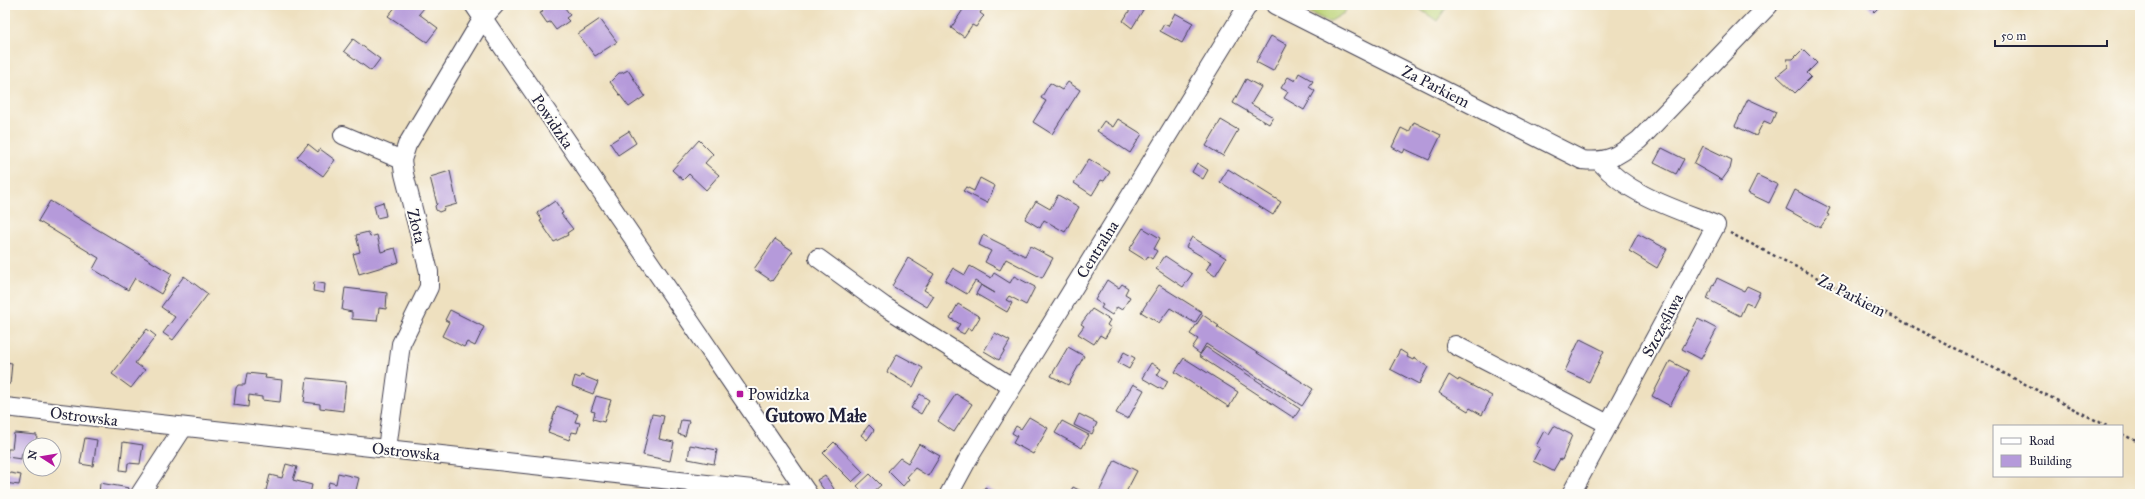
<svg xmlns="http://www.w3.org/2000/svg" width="2145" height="499" viewBox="0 0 2145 499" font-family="'IM FELL Great Primer',serif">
	<rect width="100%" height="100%" fill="#fdfcf7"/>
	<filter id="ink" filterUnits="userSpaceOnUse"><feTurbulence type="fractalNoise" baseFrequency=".025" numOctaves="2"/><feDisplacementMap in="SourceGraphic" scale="8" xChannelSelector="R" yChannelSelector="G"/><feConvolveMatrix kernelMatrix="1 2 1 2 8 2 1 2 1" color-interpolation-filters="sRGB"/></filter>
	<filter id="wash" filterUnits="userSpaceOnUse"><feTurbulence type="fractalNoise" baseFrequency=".012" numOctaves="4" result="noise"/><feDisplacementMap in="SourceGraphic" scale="16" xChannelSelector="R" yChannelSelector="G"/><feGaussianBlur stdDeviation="0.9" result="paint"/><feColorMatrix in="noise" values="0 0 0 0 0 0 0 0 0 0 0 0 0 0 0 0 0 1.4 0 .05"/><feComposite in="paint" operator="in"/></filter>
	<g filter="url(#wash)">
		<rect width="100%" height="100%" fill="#eee0bf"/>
		<path fill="#bcd377" stroke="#6f7a59" d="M 1294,5 L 1349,5 L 1344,13 L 1329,22 Z
			M 1414,5 L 1448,5 L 1437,21 Z"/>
		<g id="blocks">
			<path fill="#b59ada" d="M 397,5 L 420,5 L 424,8 L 419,14 L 438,28 L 427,42 L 388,16 Z
				M 538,5 L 563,5 L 570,15 L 566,18 L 569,21 L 556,30 L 550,22 L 547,23 L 540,13 L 543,12 Z
				M 966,5 L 981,5 L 984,7 L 980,13 L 984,16 L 982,18 L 976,27 L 972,25 L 964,37 L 951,28 Z
				M 1133,5 L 1146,5 L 1132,28 L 1123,21 Z
				M 1867,5 L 1881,5 L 1874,12 Z
				M 1175,13 L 1193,23 L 1182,43 L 1160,31 L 1164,24 L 1168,26 Z
				M 600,19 L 617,42 L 595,56 L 578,34 Z
				M 1271,36 L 1287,45 L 1273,71 L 1256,62 Z
				M 353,39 L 380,59 L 371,71 L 344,51 Z
				M 1803,49 L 1817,63 L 1807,73 L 1811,77 L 1795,93 L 1777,76 L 1788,67 L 1787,59 L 1793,59 Z
				M 628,70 L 645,96 L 629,107 L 610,82 L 619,73 L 622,73 Z
				M 1299,73 L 1313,81 L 1309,87 L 1315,91 L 1304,110 L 1284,98 L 1288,92 L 1281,88 L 1288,77 L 1295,81 Z
				M 1246,79 L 1261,87 L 1251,104 L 1273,117 L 1269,124 L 1233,103 Z
				M 1068,82 L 1080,90 L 1052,134 L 1033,122 L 1046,101 L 1041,98 L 1050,83 L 1062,90 Z
				M 1748,99 L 1776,112 L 1771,124 L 1764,121 L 1756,136 L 1735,126 Z
				M 1118,119 L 1142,134 L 1130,153 L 1097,131 L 1104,121 L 1113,127 Z
				M 1221,120 L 1238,130 L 1223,156 L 1206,146 Z
				M 1414,122 L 1441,135 L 1429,160 L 1405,149 L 1403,153 L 1392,147 L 1401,128 L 1409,132 Z
				M 629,131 L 636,143 L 618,155 L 610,143 Z
				M 699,140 L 713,154 L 705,163 L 719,175 L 706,190 L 689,174 L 683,180 L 672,170 Z
				M 308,144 L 318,152 L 320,149 L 335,160 L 323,176 L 297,157 Z
				M 1703,146 L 1732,160 L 1730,169 L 1722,180 L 1694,164 Z
				M 1662,148 L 1684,159 L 1676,174 L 1654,163 Z
				M 1089,159 L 1110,172 L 1104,181 L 1101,180 L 1092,195 L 1074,183 Z
				M 1197,163 L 1208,170 L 1203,179 L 1192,172 Z
				M 1228,169 L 1281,202 L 1273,215 L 1220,182 Z
				M 450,171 L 457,204 L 443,208 L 444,210 L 439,212 L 436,210 L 435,206 L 437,204 L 430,177 Z
				M 1757,175 L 1778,185 L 1769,203 L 1748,193 Z
				M 980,178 L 995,186 L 987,203 L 963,191 L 966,187 L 974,191 Z
				M 1795,190 L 1830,208 L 1827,214 L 1829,215 L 1820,228 L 1786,209 Z
				M 1058,195 L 1079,207 L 1065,232 L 1044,220 L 1040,228 L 1025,219 L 1036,201 L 1050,209 Z
				M 50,201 L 172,274 L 161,294 L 135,278 L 128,290 L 93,269 L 99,258 L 38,221 Z
				M 555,201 L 563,213 L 561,214 L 573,229 L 567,233 L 568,235 L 554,242 L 540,221 L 542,220 L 537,213 Z
				M 383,202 L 386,216 L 377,218 L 374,205 Z
				M 1143,228 L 1160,238 L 1154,249 L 1157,251 L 1152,259 L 1148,256 L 1145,260 L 1129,250 Z
				M 368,232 L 370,237 L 377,235 L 381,252 L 395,248 L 399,262 L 359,274 L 353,254 L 360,252 L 356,235 Z
				M 1638,234 L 1667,249 L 1657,268 L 1629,251 Z
				M 983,235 L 1025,256 L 1030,246 L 1053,258 L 1042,278 L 1006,259 L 1000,270 L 985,262 L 991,251 L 979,245 Z
				M 1192,237 L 1226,258 L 1215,276 L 1206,270 L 1211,262 L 1186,247 Z
				M 775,239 L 793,251 L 772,281 L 754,269 Z
				M 1165,256 L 1192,274 L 1183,287 L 1156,269 Z
				M 908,258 L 934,274 L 924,290 L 934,296 L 927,307 L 892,286 Z
				M 970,266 L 991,278 L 994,273 L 1010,283 L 1014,276 L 1035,287 L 1026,305 L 1009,296 L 1006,300 L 1012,303 L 1007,312 L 976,294 L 981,285 L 995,293 L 975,281 L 967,294 L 945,281 L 953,268 L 965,275 Z
				M 184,276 L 208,294 L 173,340 L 163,333 L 175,317 L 161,307 Z
				M 1717,278 L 1744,291 L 1747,286 L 1760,292 L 1753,306 L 1746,303 L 1740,316 L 1707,299 L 1713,284 L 1714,285 Z
				M 1107,280 L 1119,288 L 1122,284 L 1128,288 L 1125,294 L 1130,297 L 1122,310 L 1117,307 L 1112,315 L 1101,308 L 1103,305 L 1095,300 Z
				M 314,282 L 325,284 L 324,293 L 313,291 Z
				M 1159,285 L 1202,312 L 1195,323 L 1170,308 L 1159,323 L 1141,312 Z
				M 345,288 L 387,293 L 386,309 L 379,308 L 377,321 L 352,319 L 352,312 L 342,310 Z
				M 958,304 L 980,317 L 972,330 L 968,328 L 964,334 L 956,330 L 960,324 L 950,318 Z
				M 1092,309 L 1110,320 L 1107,325 L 1111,328 L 1105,338 L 1100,335 L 1094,344 L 1078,334 L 1084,326 L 1081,324 Z
				M 450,310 L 484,327 L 475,346 L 467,342 L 464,347 L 442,336 L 449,322 L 445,320 Z
				M 1203,315 L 1219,326 L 1217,327 L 1313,389 L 1302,406 L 1206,344 L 1200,354 L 1192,348 L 1198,339 L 1190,334 Z
				M 1698,319 L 1717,329 L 1701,359 L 1682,349 Z
				M 147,329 L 156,336 L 135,363 L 145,370 L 131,388 L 112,374 Z
				M 995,333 L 1010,341 L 999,360 L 984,351 Z
				M 1580,339 L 1604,351 L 1589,382 L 1565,371 Z
				M 1068,347 L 1084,356 L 1068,385 L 1051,376 Z
				M 1206,347 L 1300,409 L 1294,418 L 1199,356 Z
				M 1400,350 L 1408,355 L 1407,357 L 1413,360 L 1414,358 L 1428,367 L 1419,384 L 1390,369 Z
				M 1124,352 L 1135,358 L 1129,369 L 1118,363 Z
				M 897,354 L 923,368 L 913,387 L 887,372 Z
				M 1184,358 L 1238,392 L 1229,407 L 1175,372 Z
				M 1670,361 L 1689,371 L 1670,406 L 1652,396 Z
				M 5,362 L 12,363 L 10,384 L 5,384 Z
				M 1151,363 L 1161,369 L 1157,375 L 1168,381 L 1163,390 L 1142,378 Z
				M 247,373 L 266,375 L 265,378 L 282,380 L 280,402 L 262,400 L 262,397 L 249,395 L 248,407 L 234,405 L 236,388 L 238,385 L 245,385 Z
				M 581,375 L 598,382 L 593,394 L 572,386 L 575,376 L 580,378 Z
				M 1449,375 L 1458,381 L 1459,379 L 1492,396 L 1482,415 L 1470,408 L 1468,411 L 1439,393 Z
				M 307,378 L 346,382 L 343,411 L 320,408 L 320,404 L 304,402 Z
				M 1133,384 L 1144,390 L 1128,419 L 1116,413 Z
				M 920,394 L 929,400 L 921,414 L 911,408 Z
				M 956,394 L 972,404 L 954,432 L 938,421 Z
				M 596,396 L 611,400 L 604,422 L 593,419 L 595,412 L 591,411 Z
				M 557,406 L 578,414 L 575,422 L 580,423 L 577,433 L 572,432 L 569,440 L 548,432 Z
				M 652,414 L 664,416 L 659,439 L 674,442 L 670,461 L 643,455 Z
				M 1079,414 L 1097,423 L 1092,434 L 1074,425 Z
				M 1029,417 L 1048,428 L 1033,454 L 1013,443 L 1017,436 L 1012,433 L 1016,426 L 1021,429 Z
				M 681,420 L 689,421 L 685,436 L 678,434 Z
				M 1062,421 L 1089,435 L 1082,448 L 1055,433 Z
				M 869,425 L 874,430 L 867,440 L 861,435 Z
				M 1554,426 L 1572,435 L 1562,460 L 1560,459 L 1553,471 L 1533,461 L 1540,448 L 1536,446 L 1544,431 L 1549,434 Z
				M 14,433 L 37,435 L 36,445 L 30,445 L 30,454 L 22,453 L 21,459 L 7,457 L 8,449 L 12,449 Z
				M 85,438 L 97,440 L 93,466 L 80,464 Z
				M 123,442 L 143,445 L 140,464 L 128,463 L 127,471 L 120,470 Z
				M 834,442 L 863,472 L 852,482 L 823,453 Z
				M 919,444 L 940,456 L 928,476 L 915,468 L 907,477 L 909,479 L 903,486 L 888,471 L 900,458 L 908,463 Z
				M 690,445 L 717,450 L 714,464 L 688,459 Z
				M 1115,460 L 1137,471 L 1125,494 L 1098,494 Z
				M 286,464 L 297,467 L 293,480 L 312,485 L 310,494 L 265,494 L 270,475 L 282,478 Z
				M 5,472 L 21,475 L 19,485 L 5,483 Z
				M 338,473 L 359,478 L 355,494 L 326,494 L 329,482 L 336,484 Z
				M 870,474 L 881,485 L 871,494 L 864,494 L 857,486 Z
				M 825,475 L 834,489 L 827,494 L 817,480 Z
				M 100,483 L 129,488 L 128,494 L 99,494 Z
				M 985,487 L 997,494 L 981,494 Z
				M 1073,487 L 1087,494 L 1069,494 Z"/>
		</g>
	</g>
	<g filter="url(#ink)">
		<use href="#blocks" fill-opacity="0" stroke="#413e4f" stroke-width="1"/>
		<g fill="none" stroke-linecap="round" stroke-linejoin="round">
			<g stroke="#413e4f" stroke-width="20">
				<path id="minor" d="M 474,5 L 808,494
					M 1275,5 L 1582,160 C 1608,163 1618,156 1639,140 L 1769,5
					M 343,135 L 402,160
					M 818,258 L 884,306 L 1012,387
					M 1455,345 L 1608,424
					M 5,407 L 798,494 L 807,492
					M 387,449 L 401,344 L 429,287 L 429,272 L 404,174 L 402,160 L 407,145 L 483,18 L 495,5
					M 140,494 L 183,428
					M 949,494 L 968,459 L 1248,5
					M 1571,494 L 1716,225 C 1674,208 1630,196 1600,162"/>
			</g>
			<path stroke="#413e4f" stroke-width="2.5" stroke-dasharray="3 3" stroke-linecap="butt" d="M 1730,233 L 2107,426
				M 2122,434 L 2140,443"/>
			<use href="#minor" stroke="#fff" stroke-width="18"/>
		</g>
	</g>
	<rect fill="#b5179e" stroke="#fdfcf7" stroke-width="1.5" x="736" y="390" width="8" height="8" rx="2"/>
	<g text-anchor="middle" stroke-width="4" stroke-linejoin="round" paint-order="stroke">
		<g font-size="16" fill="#22223b" stroke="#fdfcf7">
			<text transform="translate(1436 86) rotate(27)" y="6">Za Parkiem</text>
			<text transform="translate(553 121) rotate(56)" y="6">Powidzka</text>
			<text transform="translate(417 226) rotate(76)" y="6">Złota</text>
			<text transform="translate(1097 249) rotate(-58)" y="6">Centralna</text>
			<text transform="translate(1852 295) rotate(27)" y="6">Za Parkiem</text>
			<text transform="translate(1662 325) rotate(-62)" y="6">Szczęśliwa</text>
			<text transform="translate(84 416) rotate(7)" y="6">Ostrowska</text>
			<text transform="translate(406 451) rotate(6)" y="6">Ostrowska</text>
		</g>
		<g font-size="16" fill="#22223b" stroke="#fdfcf7" text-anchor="start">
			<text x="748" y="400">Powidzka</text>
		</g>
		<g font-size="18" font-weight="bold" fill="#22223b" stroke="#fdfcf7">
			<text x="816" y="422">Gutowo Małe</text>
		</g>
	</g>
	<rect width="2145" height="499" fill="none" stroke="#fdfcf7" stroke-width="20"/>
	<rect x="1993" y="425" width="130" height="52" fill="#fdfcf7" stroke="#a5a5ac"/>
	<rect x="2001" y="438" width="20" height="6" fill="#ffffff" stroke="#a5a5ac"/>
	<text x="2029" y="445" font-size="12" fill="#22223b">Road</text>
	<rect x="2001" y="455" width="20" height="12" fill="#b59ada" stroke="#a5a5ac"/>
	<text x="2029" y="465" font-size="12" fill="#22223b">Building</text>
	<g transform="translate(42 457) rotate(282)"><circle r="19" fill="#fdfcf7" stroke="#a5a5ac"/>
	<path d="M0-3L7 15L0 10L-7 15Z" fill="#b5179e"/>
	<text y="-6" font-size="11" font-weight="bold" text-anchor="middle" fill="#22223b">N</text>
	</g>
	<path d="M1995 40v6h112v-6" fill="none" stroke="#22223b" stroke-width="2"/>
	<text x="2001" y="40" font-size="12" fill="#22223b" stroke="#fdfcf7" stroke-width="3" paint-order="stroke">50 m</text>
</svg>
